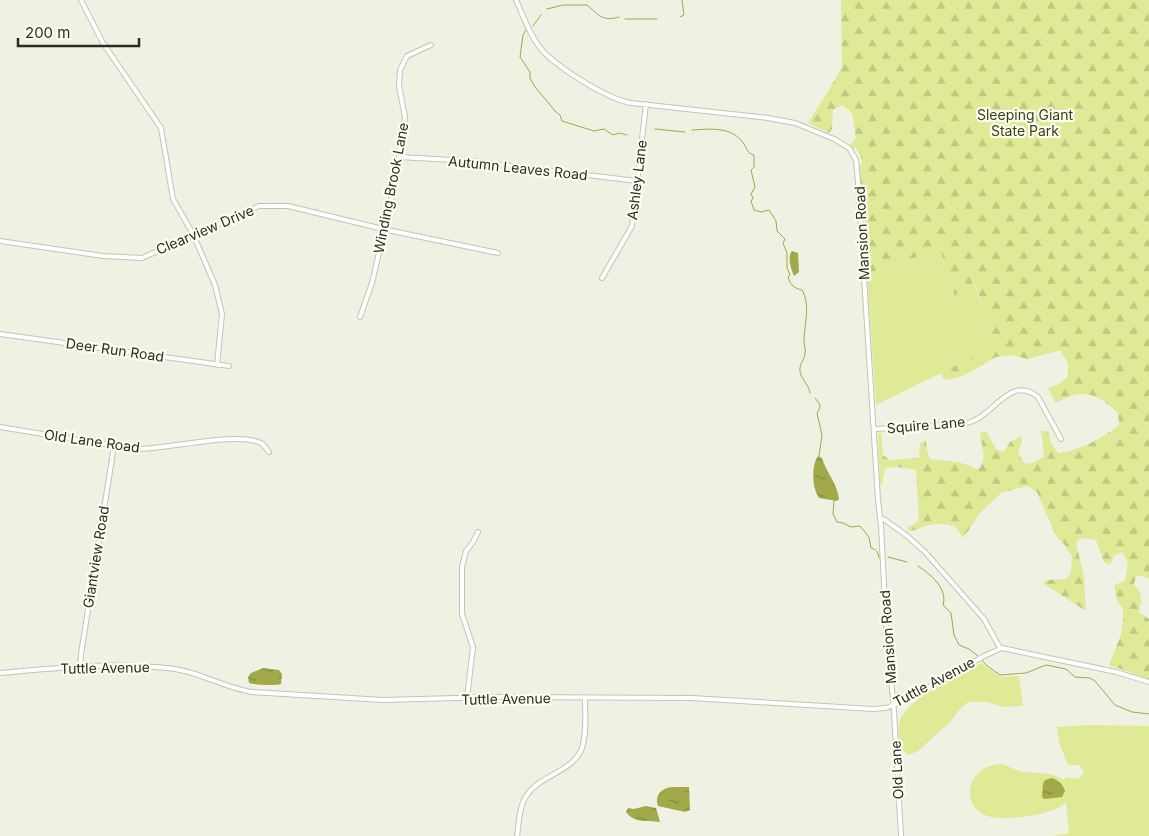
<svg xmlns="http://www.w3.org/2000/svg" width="1149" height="836" viewBox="0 0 1149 836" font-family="Inter,sans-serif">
	<defs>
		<pattern id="forest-firs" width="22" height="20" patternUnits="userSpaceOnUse" patternTransform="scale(1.25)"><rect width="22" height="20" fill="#dfe996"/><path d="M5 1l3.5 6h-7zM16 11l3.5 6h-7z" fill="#c0c881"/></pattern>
		<pattern id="water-ripples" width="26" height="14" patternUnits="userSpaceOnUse" patternTransform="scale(1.25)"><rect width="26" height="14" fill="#a1a948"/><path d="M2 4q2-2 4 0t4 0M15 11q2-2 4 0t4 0" fill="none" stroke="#838a3c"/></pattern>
	</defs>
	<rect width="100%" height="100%" fill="#eff1e2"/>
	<path fill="#dfe996" d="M 940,249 L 955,295 L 973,282 L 992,329 L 988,350 L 876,405 L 867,274 Z
		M 981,663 L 1001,677 L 1019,676 L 1023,706 L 1003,707 L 987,702 L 968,702 L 961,708 L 950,722 L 918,751 L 909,755 C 900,749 900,746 899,736 C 899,733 898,728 899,724 C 903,700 960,674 981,663 Z
		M 1090,725 L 1149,726 L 1149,836 L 1053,836 L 1069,833 L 1066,802 C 1055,812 1041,814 1027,816 C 1013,819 986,821 976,809 C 960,790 978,763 1001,764 C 1007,765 1013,769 1019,771 C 1034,774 1051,771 1064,780 L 1066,777 L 1079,779 L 1084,772 L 1079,765 L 1068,765 L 1059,742 L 1057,727 Z"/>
	<path fill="url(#forest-firs)" d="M 841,0 L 1149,0 L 1149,579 L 1142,576 L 1136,576 L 1134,585 C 1144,594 1141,600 1139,612 L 1149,619 L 1149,679 L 1109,665 L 1121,635 L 1123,618 L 1123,609 L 1117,600 L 1114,585 L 1125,581 L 1128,562 L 1122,552 L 1114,556 L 1110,565 L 1104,562 L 1096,540 L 1082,538 L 1076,542 L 1084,578 L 1086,611 L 1044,584 L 1046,580 L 1066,579 L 1071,572 L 1072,556 L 1064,544 L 1056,536 L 1037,492 L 1027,486 L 1001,493 L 981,512 L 963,538 L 955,526 C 946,524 935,523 925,526 C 920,528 915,531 909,531 L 907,528 L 919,521 L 916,470 L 898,467 L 885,468 L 882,484 L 880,485 L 878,434 L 881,432 L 883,455 L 890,460 L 919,458 L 920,443 L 926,440 L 927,450 L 930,459 C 946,461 962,460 975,469 L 980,468 L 984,456 L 980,433 L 986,431 L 996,449 L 1004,452 L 1010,442 L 1021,436 L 1022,441 L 1018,453 L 1025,464 L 1036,462 L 1044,456 L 1041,431 L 1048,431 L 1051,442 L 1058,453 C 1076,452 1106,437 1119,425 L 1118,413 C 1095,392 1084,388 1055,403 L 1048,388 L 1058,385 L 1068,376 L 1068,363 L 1060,350 L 1028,359 L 1011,355 L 996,357 L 963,376 L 949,380 L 943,378 L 941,373 L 987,350 L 992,329 L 974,282 L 955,296 L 940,249 L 867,274 L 859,165 L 862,164 C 862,158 860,152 855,147 L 853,150 L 850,145 L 856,138 L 852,113 L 842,105 L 833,110 L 832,129 L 829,133 L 808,123 L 832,85 L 842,67 Z"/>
	<path fill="url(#water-ripples)" d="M 792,251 L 798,253 L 799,272 L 794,276 C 791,269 787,257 792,251 Z
		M 818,456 L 822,458 C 826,472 837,483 839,499 L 837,501 L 819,498 C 812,488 811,466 818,456 Z
		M 263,668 L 279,670 L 282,674 L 281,684 C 275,686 256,685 249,683 L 248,677 L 251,673 Z
		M 1052,778 C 1059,781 1062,783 1065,791 L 1062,797 L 1044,799 L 1042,797 L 1043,784 L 1045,780 Z
		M 672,787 L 689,787 L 690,810 L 685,812 L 658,806 C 654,795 662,788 672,787 Z
		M 646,806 L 656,808 L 660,822 C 647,820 635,824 626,812 L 628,808 L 634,809 Z"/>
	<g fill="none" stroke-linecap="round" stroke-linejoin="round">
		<path stroke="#a1a948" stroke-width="1" d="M 547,9 L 563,5 L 587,5 C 599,15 602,22 619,17
			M 680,17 L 684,15 L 682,0
			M 625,19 L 657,19
			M 533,26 L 541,15
			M 526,30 L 523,35 L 520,57 L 530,72 L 530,78 L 535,87 L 556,112 L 560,115 L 562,121 L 594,131 L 604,129 L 613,135 L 619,133 L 627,135
			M 655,129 L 685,132
			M 692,130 C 711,129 732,126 744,144 C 747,149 747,153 754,155 L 754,167 L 751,170 L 755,187 L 751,194 L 753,198 L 751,201 L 754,210 L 761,212 L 769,210 L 776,221 L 777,231 L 785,239 L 783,243 L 787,253 L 787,268 L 790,275 L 788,277 C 791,286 794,288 802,290 C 811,305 804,325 804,341 C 804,345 806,349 805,353 C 805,360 799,363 800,372 C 802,380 809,385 810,393
			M 815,398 C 820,404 822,406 817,413 L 822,435 L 819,456
			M 834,500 L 833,514 L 837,522 L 843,523 L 851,527 L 860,526 L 869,537 L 871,548 C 877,550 878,552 879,558
			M 888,557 L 907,562
			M 918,566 C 930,574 948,588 943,605 L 951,613 L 954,635 L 959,645 L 969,649 L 979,657
			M 982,660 L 986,665 L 1000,675 L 1026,673 L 1046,665 L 1066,669 L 1075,677 L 1090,678 L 1095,681 L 1115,705 L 1132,712 L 1149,714"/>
		<g stroke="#c2c5b6" stroke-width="6">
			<path id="street" d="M 81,0 L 103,43 L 161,128 L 173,199 L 193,234 L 215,285 L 222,314 L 217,365
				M 516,0 C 523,15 528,31 538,45 C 552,65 607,99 631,103 L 768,118 L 795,123 L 834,139 L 849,148 L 856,160 L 858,182 L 878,499 L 881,526 L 886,623 L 894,711 L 901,836
				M 399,157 L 471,161 L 637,181
				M 0,241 L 103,256 L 142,258 L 259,206 L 288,206 L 383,229 L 498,253
				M 602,278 L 632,226 L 646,104
				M 360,317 L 372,283 L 394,187 L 399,157 L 405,117 L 399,86 L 400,70 L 407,56 L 431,45
				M 0,334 L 229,366
				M 0,427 L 134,449 C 165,450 236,431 261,443 C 264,445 266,448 269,452
				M 874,429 C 896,428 917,427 939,425 C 951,425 963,425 973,421 C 996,412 1011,375 1038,397 L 1061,439
				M 880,518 L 885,520 L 906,535 L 925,552 L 984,619 L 1000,648
				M 80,667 L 81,654 L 114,446
				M 0,673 C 57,668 118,661 175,669 C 202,673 225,688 252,692 L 383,700 L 491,697 L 692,698 L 873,709 L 886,708 L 908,699 L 984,656 L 1002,648 L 1116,672 L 1149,682
				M 467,698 L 473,647 L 462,614 L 462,567 L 466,551 L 473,542 L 478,532
				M 517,836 C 519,823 519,806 527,795 C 540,775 573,772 582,748 C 587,732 585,714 585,698"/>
		</g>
		<use href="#street" stroke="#fff" stroke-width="4"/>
	</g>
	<g text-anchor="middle" stroke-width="4.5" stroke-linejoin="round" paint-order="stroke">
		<g font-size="14" fill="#3b3f16" stroke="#fcffef">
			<text x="1025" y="120">Sleeping Giant<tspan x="1025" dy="16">State Park</tspan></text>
		</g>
		<g font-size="14" fill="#2c2c27" stroke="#fcffef">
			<text transform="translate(518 168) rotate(6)" y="5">Autumn Leaves Road</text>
			<text transform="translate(637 180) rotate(-83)" y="5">Ashley Lane</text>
			<text transform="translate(391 188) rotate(-79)" y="5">Winding Brook Lane</text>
			<text transform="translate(205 230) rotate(-23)" y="5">Clearview Drive</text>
			<text transform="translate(862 233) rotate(-93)" y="5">Mansion Road</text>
			<text transform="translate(115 350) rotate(8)" y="5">Deer Run Road</text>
			<text transform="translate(926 425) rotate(-5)" y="5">Squire Lane</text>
			<text transform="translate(92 441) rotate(8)" y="5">Old Lane Road</text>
			<text transform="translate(96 557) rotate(-81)" y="5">Giantview Road</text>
			<text transform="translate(888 637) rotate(-94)" y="5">Mansion Road</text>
			<text transform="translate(105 668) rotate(-1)" y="5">Tuttle Avenue</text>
			<text transform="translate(934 682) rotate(-28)" y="5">Tuttle Avenue</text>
			<text transform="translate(506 699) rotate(-1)" y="5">Tuttle Avenue</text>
			<text transform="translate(897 770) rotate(-93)" y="5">Old Lane</text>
		</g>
	</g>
	<path d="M18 38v8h121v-8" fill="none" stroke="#2c2c27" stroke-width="2.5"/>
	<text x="25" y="38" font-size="15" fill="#2c2c27" stroke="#fcffef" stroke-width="4" paint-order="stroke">200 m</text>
</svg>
